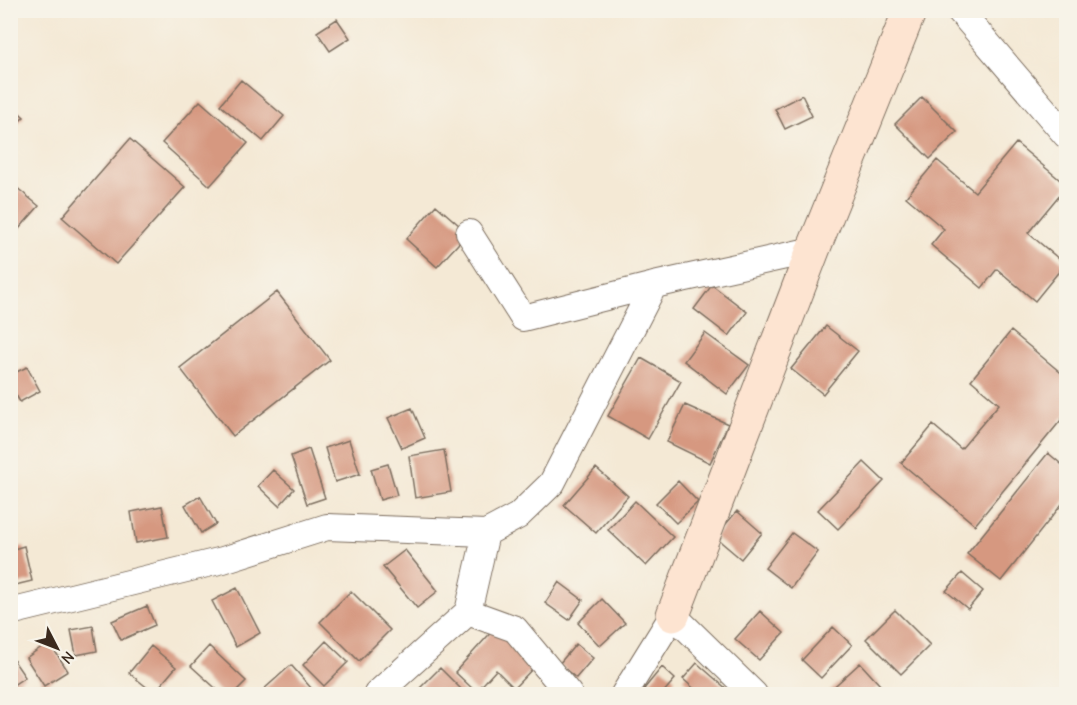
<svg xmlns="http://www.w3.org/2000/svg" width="1077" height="705" viewBox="0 0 1077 705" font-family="'Comic Neue',sans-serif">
	<rect width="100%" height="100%" fill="#f7f3e8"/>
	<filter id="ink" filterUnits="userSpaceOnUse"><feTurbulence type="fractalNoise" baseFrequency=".0167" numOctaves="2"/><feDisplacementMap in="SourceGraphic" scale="12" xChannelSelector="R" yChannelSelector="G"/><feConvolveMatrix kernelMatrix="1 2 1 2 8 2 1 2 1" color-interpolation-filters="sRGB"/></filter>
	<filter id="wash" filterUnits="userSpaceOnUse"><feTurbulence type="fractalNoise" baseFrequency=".008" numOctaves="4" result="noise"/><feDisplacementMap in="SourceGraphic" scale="24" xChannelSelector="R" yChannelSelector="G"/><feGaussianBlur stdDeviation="1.35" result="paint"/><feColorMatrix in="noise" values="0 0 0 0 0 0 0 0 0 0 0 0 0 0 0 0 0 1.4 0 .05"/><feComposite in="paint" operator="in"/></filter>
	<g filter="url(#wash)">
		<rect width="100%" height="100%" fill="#f4e9d5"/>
		<g id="blocks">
			<path fill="#d69880" d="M 337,19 L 350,38 L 330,51 L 317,32 Z
				M 241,80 L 284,116 L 263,141 L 220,105 Z
				M 802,95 L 812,116 L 785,129 L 775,109 Z
				M 922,97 L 957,132 L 930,159 L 895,124 Z
				M 200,101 L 248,143 L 210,186 L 162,143 Z
				M 10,104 L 24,117 L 10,130 Z
				M 130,139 L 185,187 L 116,264 L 62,217 Z
				M 1016,143 L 1066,185 L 1066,187 L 1028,233 L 1065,264 L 1035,301 L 997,269 L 982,288 L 931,245 L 944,229 L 906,197 L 937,160 L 975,192 Z
				M 10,182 L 39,206 L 10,239 Z
				M 436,205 L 468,233 L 437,267 L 406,239 Z
				M 712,285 L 747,312 L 729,336 L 694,309 Z
				M 277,292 L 330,360 L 233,436 L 180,368 Z
				M 826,326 L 858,351 L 823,394 L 791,369 Z
				M 1011,331 L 1066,377 L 1066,414 L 975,525 L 901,463 L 933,425 L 961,449 L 999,404 L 971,380 Z
				M 705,333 L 749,365 L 727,394 L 684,361 Z
				M 641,358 L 681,381 L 648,439 L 608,416 Z
				M 27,367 L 40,391 L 20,402 L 10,385 L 10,375 Z
				M 685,405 L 728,424 L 710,463 L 667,442 Z
				M 412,408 L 425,438 L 402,448 L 388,418 Z
				M 349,440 L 360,474 L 335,482 L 325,448 Z
				M 309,449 L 325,498 L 307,504 L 291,456 Z
				M 444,450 L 451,492 L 415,498 L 409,456 Z
				M 1048,453 L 1066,468 L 1066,499 L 1001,581 L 967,554 Z
				M 864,462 L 884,481 L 838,529 L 818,510 Z
				M 388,464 L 397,495 L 380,500 L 371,469 Z
				M 596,468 L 628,496 L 596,533 L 564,505 Z
				M 273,470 L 294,489 L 279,506 L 258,486 Z
				M 678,481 L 698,502 L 676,523 L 656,503 Z
				M 200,496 L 216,524 L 201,533 L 185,505 Z
				M 635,501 L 673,537 L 646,566 L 608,530 Z
				M 162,506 L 168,537 L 136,543 L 131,512 Z
				M 737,511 L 762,533 L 741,559 L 715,537 Z
				M 792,533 L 818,552 L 791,588 L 765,568 Z
				M 24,546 L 32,581 L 11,586 L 10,550 Z
				M 405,550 L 438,591 L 417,608 L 383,567 Z
				M 962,573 L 983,591 L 968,609 L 946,591 Z
				M 559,582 L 583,600 L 569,620 L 545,603 Z
				M 237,588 L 260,633 L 236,647 L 212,601 Z
				M 351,591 L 390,630 L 359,661 L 320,622 Z
				M 602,599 L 625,623 L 600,646 L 578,623 Z
				M 147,606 L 155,625 L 121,640 L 112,621 Z
				M 895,610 L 930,645 L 901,674 L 866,639 Z
				M 760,611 L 784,633 L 759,660 L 735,639 Z
				M 93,626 L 97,651 L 76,655 L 71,630 Z
				M 496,627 L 536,665 L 514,688 L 496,670 L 476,692 L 455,672 Z
				M 833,627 L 852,645 L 821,678 L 802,660 Z
				M 326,641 L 348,662 L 324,686 L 303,665 Z
				M 49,642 L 68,671 L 44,686 L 26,658 Z
				M 576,644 L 593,658 L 576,678 L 559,664 Z
				M 151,646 L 176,667 L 154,693 L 129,673 Z
				M 209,646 L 246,681 L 233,694 L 222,694 L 191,666 Z
				M 10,655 L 25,677 L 10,687 Z
				M 697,663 L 729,691 L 726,694 L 700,694 L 683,679 Z
				M 860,663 L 880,685 L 870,694 L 826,694 Z
				M 291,665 L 311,688 L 304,694 L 267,694 L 263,690 Z
				M 662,667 L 675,679 L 662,694 L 650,694 L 644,689 Z
				M 440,668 L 466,694 L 414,694 Z"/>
		</g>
	</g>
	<g filter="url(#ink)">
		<use href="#blocks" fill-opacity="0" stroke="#7c6d5e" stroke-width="1.5"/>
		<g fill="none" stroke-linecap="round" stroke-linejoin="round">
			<g stroke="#7c6d5e" stroke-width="28">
				<path id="street" d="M 959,10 L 1066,135
					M 469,233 L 523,318 L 654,285 L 813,250
					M 10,612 L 223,560 L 327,527 L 486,533 L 518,516 L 552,483 L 654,285
					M 468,612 L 515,629 L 569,694
					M 377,694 L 468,612 L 486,533
					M 624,694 L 673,615 L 754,694"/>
			</g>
			<g stroke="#7c6d5e" stroke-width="35">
				<path id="secondary" d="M 673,615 L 813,250 L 910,10"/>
			</g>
			<use href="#street" stroke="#fff" stroke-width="26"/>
			<use href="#secondary" stroke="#fde4d1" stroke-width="33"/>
		</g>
	</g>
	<rect width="1077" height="705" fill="none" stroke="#f7f3e8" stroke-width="36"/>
	<g transform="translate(57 648) rotate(132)" stroke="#f7f3e8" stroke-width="4.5" paint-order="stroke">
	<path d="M0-4.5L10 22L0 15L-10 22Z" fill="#3b2a1e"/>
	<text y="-9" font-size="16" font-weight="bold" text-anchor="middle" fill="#3b2a1e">N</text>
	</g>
</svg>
